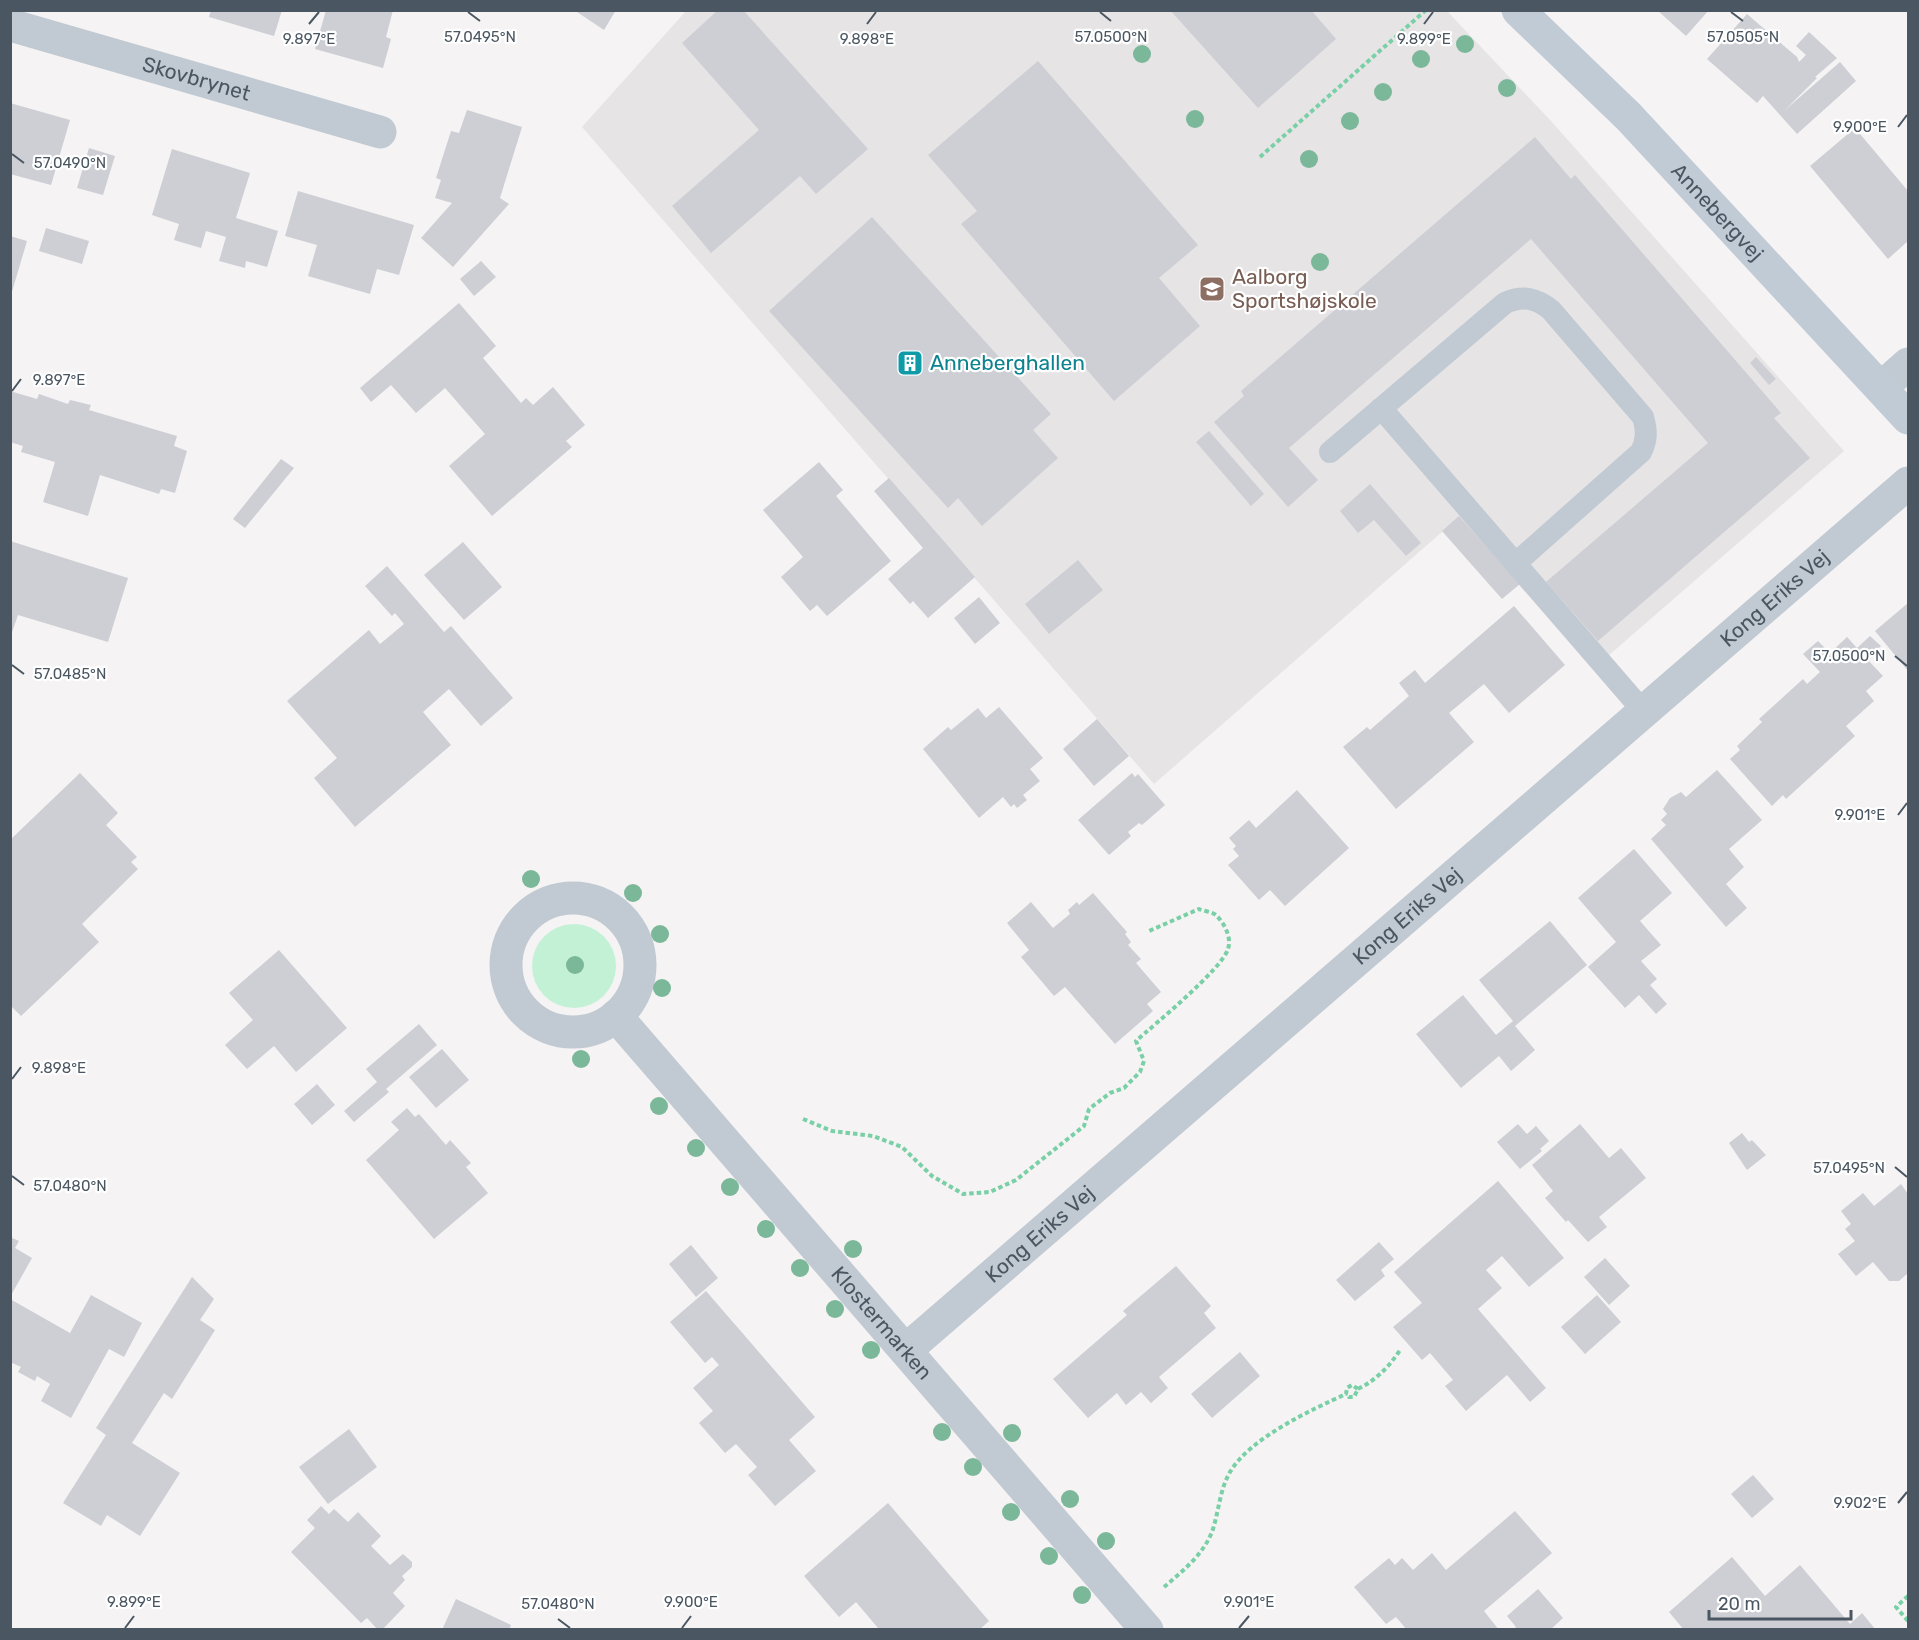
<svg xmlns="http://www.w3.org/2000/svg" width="1919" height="1640" viewBox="0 0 1919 1640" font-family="Rubik,sans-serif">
	<rect width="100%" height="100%" fill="#f5f3f3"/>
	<path fill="#e6e4e5" d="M 686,11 L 1447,11 L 1551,121 L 1844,451 L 1593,669 L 1459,517 L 1154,784 L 582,127 Z"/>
	<path fill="#c3f1d5" d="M532 966a42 42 0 1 1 84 0a42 42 0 1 1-84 0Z"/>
	<path fill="#cdcfd5" d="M 211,10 L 282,10 L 274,36 L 209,17 Z
		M 326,10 L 393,10 L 386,37 L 391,39 L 383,68 L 315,49 Z
		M 574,10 L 616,10 L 604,30 Z
		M 718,10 L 743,10 L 868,149 L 816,194 L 800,176 L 711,253 L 672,206 L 759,130 L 682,43 Z
		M 1170,10 L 1311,10 L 1336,39 L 1258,108 Z
		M 1657,10 L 1709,10 L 1686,36 Z
		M 1747,14 L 1797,57 L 1799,62 L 1806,55 L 1796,46 L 1809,32 L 1837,58 L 1815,77 L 1817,78 L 1785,110 L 1840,62 L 1856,81 L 1797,134 L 1763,96 L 1757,103 L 1707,59 Z
		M 1038,61 L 1198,245 L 1159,278 L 1200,326 L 1114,401 L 961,224 L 977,211 L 928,155 Z
		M 10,103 L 70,120 L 51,185 L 10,174 Z
		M 467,110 L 522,127 L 500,198 L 509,204 L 453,267 L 421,238 L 452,203 L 435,198 L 441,180 L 436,178 L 451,131 L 459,133 Z
		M 1855,128 L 1908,191 L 1908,241 L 1888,259 L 1810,166 Z
		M 1535,137 L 1571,179 L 1575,175 L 1781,413 L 1774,418 L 1810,458 L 1598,641 L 1546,582 L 1708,443 L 1531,239 L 1289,448 L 1318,480 L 1288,507 L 1214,422 L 1244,396 L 1241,391 Z
		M 89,148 L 115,156 L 103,195 L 77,188 Z
		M 172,149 L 250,173 L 236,218 L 278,231 L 267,267 L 246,261 L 245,268 L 219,261 L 226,237 L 206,231 L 201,248 L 174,240 L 179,224 L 152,215 Z
		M 298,191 L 414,225 L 399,275 L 377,269 L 370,294 L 308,276 L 317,245 L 285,236 Z
		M 872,217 L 1051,414 L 1033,430 L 1058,458 L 982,526 L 958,498 L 948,508 L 769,311 Z
		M 46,228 L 89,241 L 82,264 L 39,251 Z
		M 10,236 L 27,241 L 11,295 L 10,295 Z
		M 481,261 L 496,277 L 474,296 L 460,279 Z
		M 459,303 L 496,346 L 483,358 L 521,403 L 526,398 L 533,405 L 553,387 L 585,425 L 566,441 L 572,447 L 492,516 L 449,466 L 485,434 L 445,388 L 416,413 L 391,385 L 371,402 L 360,388 Z
		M 1756,357 L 1776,379 L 1769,385 L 1750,363 Z
		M 10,391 L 37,399 L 39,394 L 68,404 L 70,400 L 91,405 L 89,410 L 177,436 L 174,446 L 187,451 L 175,493 L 161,489 L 159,494 L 100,475 L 88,516 L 43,502 L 55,462 L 21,452 L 23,446 L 10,442 Z
		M 1209,431 L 1264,494 L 1251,506 L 1196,442 Z
		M 281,459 L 294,468 L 245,528 L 233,519 Z
		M 819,462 L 843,490 L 836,496 L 891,561 L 827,616 L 817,605 L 810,611 L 781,577 L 803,557 L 763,510 Z
		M 889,478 L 975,577 L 928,618 L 913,601 L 910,604 L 888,579 L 923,548 L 874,491 Z
		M 1370,484 L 1421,543 L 1406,556 L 1374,520 L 1358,533 L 1340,511 Z
		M 1459,516 L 1520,584 L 1502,599 L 1442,531 Z
		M 10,541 L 128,578 L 108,642 L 18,615 L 10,638 Z
		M 463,542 L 502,587 L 464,620 L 424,575 Z
		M 1078,560 L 1103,590 L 1049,634 L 1025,604 Z
		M 387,566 L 444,632 L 451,626 L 513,698 L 481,726 L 449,689 L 423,712 L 451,745 L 355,827 L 314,778 L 337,758 L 287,701 L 369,630 L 380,644 L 404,624 L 395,613 L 392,616 L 365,586 Z
		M 979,597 L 1000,623 L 975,644 L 954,618 Z
		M 1908,603 L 1908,671 L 1875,631 Z
		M 1514,606 L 1565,665 L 1509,713 L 1484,684 L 1449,713 L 1474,742 L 1396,809 L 1343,747 L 1367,727 L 1370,730 L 1409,696 L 1399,683 L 1415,670 L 1425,683 Z
		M 1870,636 L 1881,646 L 1867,659 L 1883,676 L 1866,691 L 1874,701 L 1846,726 L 1855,736 L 1786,799 L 1783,795 L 1772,806 L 1730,759 L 1740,750 L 1737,746 L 1762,722 L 1759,719 L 1803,679 L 1807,684 L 1820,672 L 1803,654 L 1818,641 L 1830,653 L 1847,637 L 1857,648 Z
		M 999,707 L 1043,758 L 1030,769 L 1040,781 L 1023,795 L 1027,800 L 1017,808 L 1014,804 L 1011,807 L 1003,797 L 979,818 L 923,749 L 948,727 L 951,730 L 978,708 L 986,718 Z
		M 1097,719 L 1129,756 L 1094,786 L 1063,749 Z
		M 1717,770 L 1762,820 L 1729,849 L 1744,867 L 1726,884 L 1747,908 L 1726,927 L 1651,839 L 1666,825 L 1661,820 L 1667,814 L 1663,809 L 1670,798 L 1681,792 L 1686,797 Z
		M 80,773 L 118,813 L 106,825 L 137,857 L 131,862 L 138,869 L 82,924 L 99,942 L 21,1016 L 10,1005 L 10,840 Z
		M 1132,773 L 1135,777 L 1138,774 L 1165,805 L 1142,825 L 1139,823 L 1128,832 L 1131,836 L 1109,855 L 1078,820 Z
		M 1297,790 L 1349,848 L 1285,906 L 1270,890 L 1259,900 L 1228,865 L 1239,856 L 1233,849 L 1236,846 L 1229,838 L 1249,820 L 1256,828 Z
		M 1634,849 L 1672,893 L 1640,921 L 1661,945 L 1641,961 L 1657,979 L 1650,985 L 1667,1004 L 1656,1014 L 1639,995 L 1625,1008 L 1588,967 L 1616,942 L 1578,898 Z
		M 1093,893 L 1127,932 L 1125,934 L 1131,942 L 1128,945 L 1141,959 L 1136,963 L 1161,992 L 1147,1004 L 1153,1011 L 1115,1044 L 1065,987 L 1054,996 L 1021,957 L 1029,950 L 1007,923 L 1031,902 L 1053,928 L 1070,914 L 1068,910 L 1077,902 L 1079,905 Z
		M 1550,921 L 1587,965 L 1515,1026 L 1535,1050 L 1511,1071 L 1499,1056 L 1461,1088 L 1416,1034 L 1463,995 L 1496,1035 L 1513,1021 L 1479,980 Z
		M 279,950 L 347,1028 L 296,1072 L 274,1046 L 247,1069 L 225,1045 L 253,1020 L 229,993 Z
		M 419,1024 L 437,1045 L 386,1089 L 389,1092 L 354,1122 L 344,1111 L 377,1082 L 366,1069 Z
		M 442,1049 L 469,1080 L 436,1108 L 409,1077 Z
		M 317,1084 L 335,1105 L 312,1125 L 294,1104 Z
		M 407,1108 L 415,1117 L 419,1114 L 446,1145 L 450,1140 L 471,1163 L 466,1167 L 488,1193 L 434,1239 L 366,1160 L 399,1130 L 391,1122 Z
		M 1518,1124 L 1527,1134 L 1536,1126 L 1549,1141 L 1540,1149 L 1542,1151 L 1520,1169 L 1497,1142 Z
		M 1580,1124 L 1609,1158 L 1621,1148 L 1646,1178 L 1599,1217 L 1607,1227 L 1588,1242 L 1568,1220 L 1566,1222 L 1545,1198 L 1553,1191 L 1532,1165 Z
		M 1742,1133 L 1749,1142 L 1752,1140 L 1766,1155 L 1747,1170 L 1729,1143 Z
		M 1498,1181 L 1564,1258 L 1529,1287 L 1502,1256 L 1486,1270 L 1502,1288 L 1478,1309 L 1546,1388 L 1530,1402 L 1507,1375 L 1466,1411 L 1445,1386 L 1453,1380 L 1430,1353 L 1422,1360 L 1393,1327 L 1422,1303 L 1394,1272 Z
		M 1901,1184 L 1908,1194 L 1908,1273 L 1899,1281 L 1889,1281 L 1873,1262 L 1856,1276 L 1838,1254 L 1855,1241 L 1845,1229 L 1851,1224 L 1841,1211 L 1863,1193 L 1874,1206 Z
		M 10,1237 L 19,1241 L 15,1248 L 32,1258 L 10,1297 Z
		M 1379,1242 L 1394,1259 L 1381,1270 L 1385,1276 L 1355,1301 L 1336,1280 Z
		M 691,1245 L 718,1278 L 696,1297 L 669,1264 Z
		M 1605,1258 L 1630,1286 L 1609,1305 L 1584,1277 Z
		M 1176,1266 L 1211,1306 L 1204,1313 L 1216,1328 L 1159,1377 L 1168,1388 L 1151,1403 L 1141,1392 L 1126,1405 L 1117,1393 L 1088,1418 L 1053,1379 L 1127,1315 L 1123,1311 Z
		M 192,1277 L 214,1299 L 200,1320 L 215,1330 L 172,1399 L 164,1393 L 132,1443 L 180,1473 L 140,1536 L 107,1515 L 101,1526 L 63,1503 L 106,1435 L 96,1428 Z
		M 706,1291 L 815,1417 L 789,1440 L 816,1471 L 775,1506 L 748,1475 L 757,1467 L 736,1444 L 725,1453 L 699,1423 L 713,1411 L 693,1388 L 719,1365 L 712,1357 L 705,1363 L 670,1322 Z
		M 91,1295 L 142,1323 L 124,1357 L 109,1349 L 71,1418 L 41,1401 L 50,1384 L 37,1376 L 35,1381 L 18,1372 L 21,1367 L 10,1362 L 10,1299 L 70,1333 Z
		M 1597,1295 L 1621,1322 L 1585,1354 L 1561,1327 Z
		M 1240,1352 L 1260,1376 L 1212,1418 L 1191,1394 Z
		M 349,1429 L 377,1467 L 328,1504 L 299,1467 Z
		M 1753,1475 L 1774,1499 L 1752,1518 L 1731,1494 Z
		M 888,1503 L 989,1621 L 979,1630 L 876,1630 L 878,1628 L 856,1602 L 839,1617 L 804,1576 Z
		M 321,1506 L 329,1514 L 334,1509 L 348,1522 L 358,1512 L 381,1536 L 371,1546 L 390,1565 L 403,1554 L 412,1562 L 412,1567 L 402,1576 L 405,1580 L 393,1593 L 405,1606 L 382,1630 L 378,1630 L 367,1618 L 361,1623 L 291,1552 L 315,1528 L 307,1520 Z
		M 1515,1511 L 1552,1553 L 1484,1611 L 1499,1630 L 1407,1630 L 1396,1617 L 1386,1624 L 1354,1587 L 1389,1558 L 1395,1565 L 1402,1558 L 1413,1570 L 1432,1553 L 1446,1570 Z
		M 1732,1557 L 1765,1596 L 1800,1565 L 1850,1624 L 1862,1613 L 1876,1630 L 1684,1630 L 1669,1612 Z
		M 1538,1589 L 1563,1618 L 1550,1630 L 1512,1630 L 1516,1627 L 1507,1616 Z
		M 456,1599 L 511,1625 L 509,1630 L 442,1630 Z"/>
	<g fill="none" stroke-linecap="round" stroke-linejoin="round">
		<path stroke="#7ad0a6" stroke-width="4" stroke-dasharray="4.5 3" stroke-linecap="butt" d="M 1260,157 L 1426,10
			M 803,1119 L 832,1131 L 873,1136 L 902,1147 L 932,1176 L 963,1194 L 990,1192 L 1016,1180 L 1084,1126 L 1089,1109 L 1110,1093 L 1124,1088 L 1140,1072 L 1144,1061 L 1136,1041 C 1155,1024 1222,969 1228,949 C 1232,937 1224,923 1216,915 C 1212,912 1204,911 1199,909 L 1149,931
			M 1358,1389 C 1376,1380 1389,1367 1400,1350
			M 1164,1587 C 1183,1571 1205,1553 1213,1529 C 1219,1510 1220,1489 1230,1472 C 1250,1438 1311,1410 1346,1394 L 1347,1388 L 1352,1385 L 1358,1389 L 1354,1397 L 1349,1397 L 1346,1394
			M 1908,1596 L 1896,1607 L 1908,1621"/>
		<path stroke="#c1cad2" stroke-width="22" d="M 1381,408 L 1644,712
			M 1330,452 L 1505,303 C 1523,295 1536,298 1551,310 L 1643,417 C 1647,431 1647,440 1641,452 L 1516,563"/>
		<g stroke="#c1cad2" stroke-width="33">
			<path id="s1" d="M 10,25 L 380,132"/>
			<path d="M 1882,387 L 1908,364"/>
			<circle cx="573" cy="965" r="67"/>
			<path id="s2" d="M 616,1016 L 1147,1630"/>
			<path id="s3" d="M 906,1350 L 1908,483"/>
		</g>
		<path stroke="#c1cbd6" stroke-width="33" id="s4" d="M 1518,10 L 1629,117 L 1908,418"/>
	</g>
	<g fill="#7bb799">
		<circle cx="1465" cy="44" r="9"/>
		<circle cx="1142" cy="54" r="9"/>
		<circle cx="1421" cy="59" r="9"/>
		<circle cx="1507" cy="88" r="9"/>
		<circle cx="1383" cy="92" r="9"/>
		<circle cx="1195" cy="119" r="9"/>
		<circle cx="1350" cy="121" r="9"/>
		<circle cx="1309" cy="159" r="9"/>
		<circle cx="1320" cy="262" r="9"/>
		<circle cx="531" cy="879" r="9"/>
		<circle cx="633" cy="893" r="9"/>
		<circle cx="660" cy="934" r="9"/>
		<circle cx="575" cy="965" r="9"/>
		<circle cx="662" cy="988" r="9"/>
		<circle cx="581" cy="1059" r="9"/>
		<circle cx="659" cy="1106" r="9"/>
		<circle cx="696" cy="1148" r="9"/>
		<circle cx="730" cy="1187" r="9"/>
		<circle cx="766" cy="1229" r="9"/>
		<circle cx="853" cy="1249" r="9"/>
		<circle cx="800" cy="1268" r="9"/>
		<circle cx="835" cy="1309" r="9"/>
		<circle cx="871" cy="1350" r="9"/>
		<circle cx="942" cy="1432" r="9"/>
		<circle cx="1012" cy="1433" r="9"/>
		<circle cx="973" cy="1467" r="9"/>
		<circle cx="1070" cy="1499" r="9"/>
		<circle cx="1011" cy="1512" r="9"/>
		<circle cx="1106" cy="1541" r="9"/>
		<circle cx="1049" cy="1556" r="9"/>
		<circle cx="1082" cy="1595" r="9"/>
	</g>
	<path fill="none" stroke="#4a5661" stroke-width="2" d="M 468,12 L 480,21M 1100,12 L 1111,21M 1731,12 L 1743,21M 309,24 L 319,12M 867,24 L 876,12M 1424,24 L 1433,12M 1898,127 L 1907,115M 12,154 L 24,163M 12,391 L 21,379M 1895,656 L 1907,666M 12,665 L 24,674M 1898,815 L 1907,803M 12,1079 L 21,1067M 1895,1167 L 1907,1177M 12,1176 L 24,1185M 1898,1503 L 1907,1492M 558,1619 L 570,1628M 125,1628 L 134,1616M 682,1628 L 691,1616M 1239,1628 L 1249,1616"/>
	<defs>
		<g id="school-square" transform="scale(1.35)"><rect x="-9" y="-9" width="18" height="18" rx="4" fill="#8d6e63" stroke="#fff"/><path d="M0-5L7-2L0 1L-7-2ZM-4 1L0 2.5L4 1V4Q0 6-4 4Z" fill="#fff"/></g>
		<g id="building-square" transform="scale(1.35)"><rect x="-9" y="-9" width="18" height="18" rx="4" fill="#0f9aa8" stroke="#fff"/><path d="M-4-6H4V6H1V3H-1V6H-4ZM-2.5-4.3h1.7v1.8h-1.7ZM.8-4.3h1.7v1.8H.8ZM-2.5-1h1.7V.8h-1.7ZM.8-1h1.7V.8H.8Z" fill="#fff"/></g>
	</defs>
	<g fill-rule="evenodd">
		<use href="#school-square" x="1212" y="289"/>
		<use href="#building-square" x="910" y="363"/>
	</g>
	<g text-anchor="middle" stroke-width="4.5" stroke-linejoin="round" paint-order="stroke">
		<g font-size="21" fill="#4a5661" stroke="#fff">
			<text dy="7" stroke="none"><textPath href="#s1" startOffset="194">Skovbrynet</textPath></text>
			<text dy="7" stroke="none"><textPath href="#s4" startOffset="284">Annebergvej</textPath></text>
			<text dy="7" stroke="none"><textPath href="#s3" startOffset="1149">Kong Eriks Vej</textPath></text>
			<text dy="7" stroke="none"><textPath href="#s3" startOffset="663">Kong Eriks Vej</textPath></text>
			<text dy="7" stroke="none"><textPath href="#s3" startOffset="177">Kong Eriks Vej</textPath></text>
			<text dy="7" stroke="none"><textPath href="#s2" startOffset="406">Klostermarken</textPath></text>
		</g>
		<g font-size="21" fill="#785e54" stroke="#fff" text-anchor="start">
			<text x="1232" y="284">Aalborg<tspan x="1232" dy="24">Sportshøjskole</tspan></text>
		</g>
		<g font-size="21" fill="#0d838f" stroke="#fff" text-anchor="start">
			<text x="930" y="370">Anneberghallen</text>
		</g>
	</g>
	<g font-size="15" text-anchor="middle" fill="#4a5661" stroke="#fff" stroke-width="4.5" stroke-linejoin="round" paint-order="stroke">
		<text x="480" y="42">57.0495°N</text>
		<text x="1111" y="42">57.0500°N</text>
		<text x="1743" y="42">57.0505°N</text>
		<text x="309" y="44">9.897°E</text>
		<text x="867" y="44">9.898°E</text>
		<text x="1424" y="44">9.899°E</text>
		<text x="1860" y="132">9.900°E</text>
		<text x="70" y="168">57.0490°N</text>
		<text x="59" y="385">9.897°E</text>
		<text x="1849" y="661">57.0500°N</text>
		<text x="70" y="679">57.0485°N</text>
		<text x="1860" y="820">9.901°E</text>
		<text x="59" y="1073">9.898°E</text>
		<text x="1849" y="1173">57.0495°N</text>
		<text x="70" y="1191">57.0480°N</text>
		<text x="1860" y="1508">9.902°E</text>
		<text x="134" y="1607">9.899°E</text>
		<text x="691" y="1607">9.900°E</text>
		<text x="1249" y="1607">9.901°E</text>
		<text x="558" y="1609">57.0480°N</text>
	</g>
	<rect width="1919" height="1640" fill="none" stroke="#4a5661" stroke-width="24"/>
	<path d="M1709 1610v9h142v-9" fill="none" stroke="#4a5661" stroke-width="3"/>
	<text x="1718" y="1610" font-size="18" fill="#4a5661" stroke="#ffffff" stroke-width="4.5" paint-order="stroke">20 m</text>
</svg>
